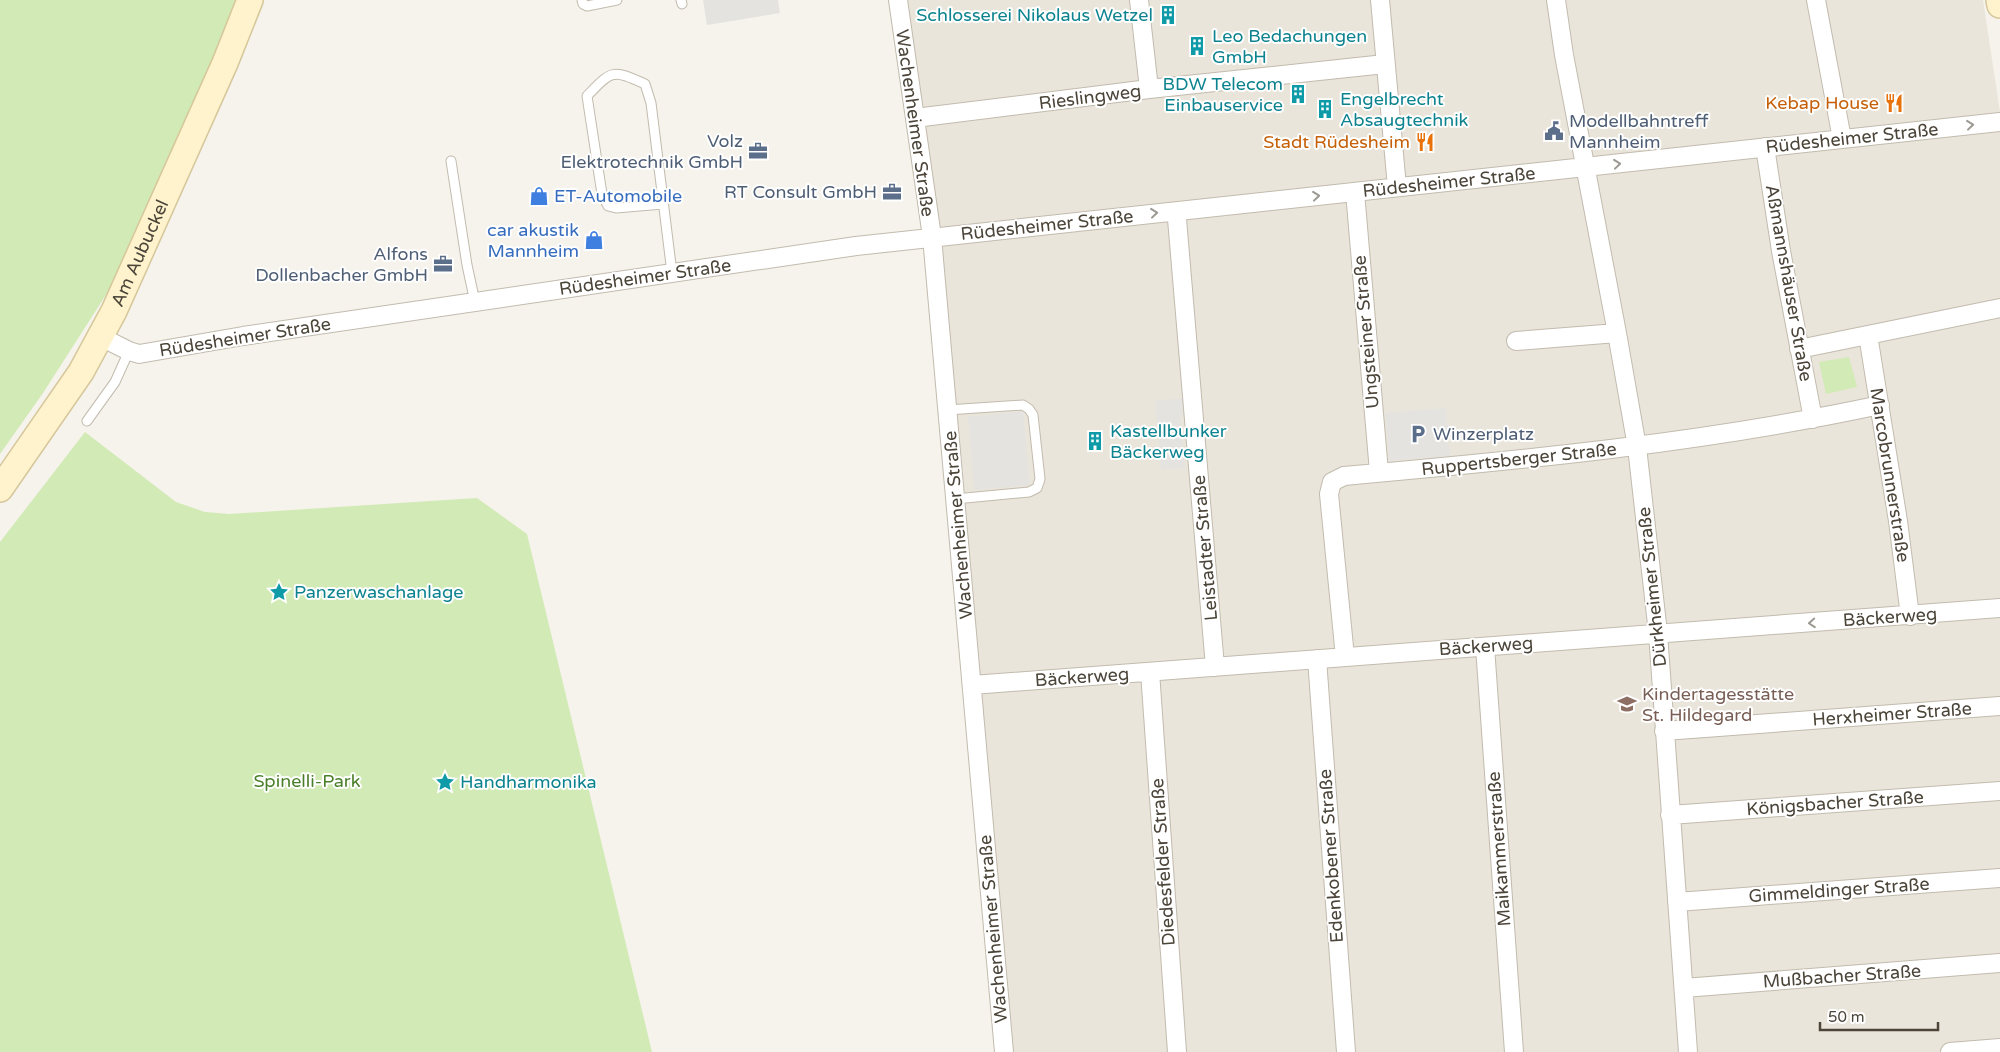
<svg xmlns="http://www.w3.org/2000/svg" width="2000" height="1052" viewBox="0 0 2000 1052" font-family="'Varela Round',sans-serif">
	<rect width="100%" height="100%" fill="#f6f3ec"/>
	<path fill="#eae5da" d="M 906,0 L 1983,0 L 2000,112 L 2000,1052 L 1008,1052 Z"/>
	<path fill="#d2eab5" d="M 0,0 L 236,0 L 219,45 L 111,287 L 43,393 L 0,454 Z
		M 1849,357 L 1857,387 L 1826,394 L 1819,362 Z
		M 85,432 L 176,502 L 205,512 L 229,514 L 477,498 L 527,534 L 652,1052 L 0,1052 L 0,542 Z"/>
	<path fill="#e5e3e0" d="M 703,0 L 778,0 L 780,13 L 707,25 Z
		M 1183,398 L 1185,414 L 1180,415 L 1185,468 L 1161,470 L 1155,401 Z
		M 1446,408 L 1450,456 L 1389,461 L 1385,413 Z
		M 1023,411 L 1030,485 L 974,490 L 968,417 Z"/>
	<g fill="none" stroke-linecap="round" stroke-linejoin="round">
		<g stroke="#c2bbae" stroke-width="11">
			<path id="lane" d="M 582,0 L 583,4 L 587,6 L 617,0
				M 681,0 L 682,4
				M 451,161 L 467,265 L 475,302
				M 663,204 L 616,208 L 608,206 L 602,194 L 587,96 C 612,70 612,69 645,84 L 651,103 L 672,273
				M 947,410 L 1023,405 L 1029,409 L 1033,415 L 1040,479 L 1037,488 L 1029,492 L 955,499
				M 87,421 L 115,382 L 129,351"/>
		</g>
		<g stroke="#c2bbae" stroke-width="20">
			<path id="street" d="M 898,0 L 932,237 L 1004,1052
				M 1139,0 L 1149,89
				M 1380,0 L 1397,187
				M 1556,0 L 1564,55 L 1617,333 L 1637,447 L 1658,633 L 1688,1052
				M 1816,0 L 1842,139
				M 915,118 L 1149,89 L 1385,64
				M 1765,147 L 1781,251 L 1813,419
				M 1355,192 L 1379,472
				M 1177,219 L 1215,667
				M 1868,335 L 1898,521 L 1910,616
				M 101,337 L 129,351 L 139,354 L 243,336 L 856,246 L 2000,122
				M 1516,341 L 1617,333
				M 1799,349 L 2000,308
				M 1485,647 L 1514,1052
				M 1345,657 L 1329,494 L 1332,482 L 1344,476 C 1523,460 1703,443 1880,405
				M 1317,659 L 1346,1052
				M 1150,672 L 1177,1052
				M 972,685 L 2000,608
				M 1664,731 L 2000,706
				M 1670,815 L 2000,791
				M 1677,902 L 2000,878
				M 1684,988 L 2000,963
				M 1950,1052 L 2000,1048"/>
		</g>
		<g stroke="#d6c79b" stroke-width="28">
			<g id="secondary">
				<path d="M 1999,0 L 2000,5"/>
				<path id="s1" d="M 0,489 L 81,372 L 114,311 L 225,63 L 250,0"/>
			</g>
		</g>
		<use href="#lane" stroke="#fff" stroke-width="9"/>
		<use href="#street" stroke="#fff" stroke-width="18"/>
		<use href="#secondary" stroke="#fff3cd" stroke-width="25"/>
	</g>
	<defs><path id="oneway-chevron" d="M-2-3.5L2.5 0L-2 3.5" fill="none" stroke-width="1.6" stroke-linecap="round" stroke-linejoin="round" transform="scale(1.25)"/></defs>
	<g stroke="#9c9892">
		<use href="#oneway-chevron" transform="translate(1970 125) rotate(-6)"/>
		<use href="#oneway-chevron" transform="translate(1617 164) rotate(-6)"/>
		<use href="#oneway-chevron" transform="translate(1316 196) rotate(-6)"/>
		<use href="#oneway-chevron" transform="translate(1154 213) rotate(-6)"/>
		<use href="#oneway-chevron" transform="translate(1812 623) rotate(176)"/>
	</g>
	<defs>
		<g id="building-bare" transform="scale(1.5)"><path d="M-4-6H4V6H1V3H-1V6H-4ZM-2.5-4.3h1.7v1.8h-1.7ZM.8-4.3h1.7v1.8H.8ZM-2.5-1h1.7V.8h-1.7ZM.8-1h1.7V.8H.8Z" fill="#0f9aa8" stroke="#fff" stroke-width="2.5" paint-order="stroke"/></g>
		<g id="restaurant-bare" transform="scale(1.5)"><path d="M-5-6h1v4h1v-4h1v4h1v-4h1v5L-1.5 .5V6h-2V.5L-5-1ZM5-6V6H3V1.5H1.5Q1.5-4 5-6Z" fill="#e8710a" stroke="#fff" stroke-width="2.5" paint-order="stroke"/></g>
		<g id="civic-bare" transform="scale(1.5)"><path d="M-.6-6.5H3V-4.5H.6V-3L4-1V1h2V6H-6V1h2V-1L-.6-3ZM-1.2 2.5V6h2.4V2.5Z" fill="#5c6f8a" stroke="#fff" stroke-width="2.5" paint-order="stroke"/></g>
		<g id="office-bare" transform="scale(1.5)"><path d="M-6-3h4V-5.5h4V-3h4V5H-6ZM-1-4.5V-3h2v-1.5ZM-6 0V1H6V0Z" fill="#5c6f8a" stroke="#fff" stroke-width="2.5" paint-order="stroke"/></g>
		<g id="shop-bare" transform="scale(1.5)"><path d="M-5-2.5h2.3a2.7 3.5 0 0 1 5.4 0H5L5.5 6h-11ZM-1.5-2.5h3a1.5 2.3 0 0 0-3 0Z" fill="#3f7fe0" stroke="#fff" stroke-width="2.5" paint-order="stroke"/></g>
		<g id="parking-bare" transform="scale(1.5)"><path d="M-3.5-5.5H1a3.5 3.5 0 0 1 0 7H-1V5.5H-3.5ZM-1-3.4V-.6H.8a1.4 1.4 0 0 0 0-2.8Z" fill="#5c6f8a" stroke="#fff" stroke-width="2.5" paint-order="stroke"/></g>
		<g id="sight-bare" transform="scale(1.5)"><path d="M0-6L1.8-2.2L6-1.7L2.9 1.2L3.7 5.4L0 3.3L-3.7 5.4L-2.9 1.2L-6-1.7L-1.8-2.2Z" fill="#0f9aa8" stroke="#fff" stroke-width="2.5" paint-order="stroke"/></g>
		<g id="school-bare" transform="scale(1.5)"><path d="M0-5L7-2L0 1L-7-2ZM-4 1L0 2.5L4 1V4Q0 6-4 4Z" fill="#8d6e63" stroke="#fff" stroke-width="2.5" paint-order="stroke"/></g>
	</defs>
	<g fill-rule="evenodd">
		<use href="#building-bare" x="1168" y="15"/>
		<use href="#building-bare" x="1197" y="46"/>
		<use href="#building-bare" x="1298" y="94"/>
		<use href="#restaurant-bare" x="1894" y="103"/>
		<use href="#building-bare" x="1325" y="109"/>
		<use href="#civic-bare" x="1554" y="131"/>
		<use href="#restaurant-bare" x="1425" y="142"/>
		<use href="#office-bare" x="758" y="151"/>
		<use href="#office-bare" x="892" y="192"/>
		<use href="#shop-bare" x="539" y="196"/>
		<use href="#shop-bare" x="594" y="240"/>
		<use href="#office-bare" x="443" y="264"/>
		<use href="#parking-bare" x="1418" y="434"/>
		<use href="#building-bare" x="1095" y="441"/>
		<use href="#sight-bare" x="279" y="592"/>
		<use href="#school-bare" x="1627" y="704"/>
		<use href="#sight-bare" x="445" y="782"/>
	</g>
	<g text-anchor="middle" stroke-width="4" stroke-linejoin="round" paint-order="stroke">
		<g font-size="18" fill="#0d838f" stroke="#fff" text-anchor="start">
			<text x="1153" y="21" text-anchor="end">Schlosserei Nikolaus Wetzel</text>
			<text x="1212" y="42">Leo Bedachungen<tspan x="1212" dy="21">GmbH</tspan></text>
			<text x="1283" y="90" text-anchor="end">BDW Telecom<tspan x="1283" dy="21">Einbauservice</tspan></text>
			<text x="1340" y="105">Engelbrecht<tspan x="1340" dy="21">Absaugtechnik</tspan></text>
			<text x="1110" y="437">Kastellbunker<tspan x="1110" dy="21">Bäckerweg</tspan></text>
			<text x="294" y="598">Panzerwaschanlage</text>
			<text x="460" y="788">Handharmonika</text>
		</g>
		<g font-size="18" fill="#4b4439" stroke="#fff">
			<text transform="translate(1090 97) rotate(-7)" y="6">Rieslingweg</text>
			<text transform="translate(915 123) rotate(82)" y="6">Wachenheimer Straße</text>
			<text transform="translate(1852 138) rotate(-6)" y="6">Rüdesheimer Straße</text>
			<text transform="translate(1449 182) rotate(-6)" y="6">Rüdesheimer Straße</text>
			<text transform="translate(1047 225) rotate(-6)" y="6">Rüdesheimer Straße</text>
			<text dy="6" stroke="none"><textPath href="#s1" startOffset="275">Am Aubuckel</textPath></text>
			<text transform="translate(645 277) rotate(-8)" y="6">Rüdesheimer Straße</text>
			<text transform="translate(1789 283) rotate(80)" y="6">Aßmannshäuser Straße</text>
			<text transform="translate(1366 332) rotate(-95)" y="6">Ungsteiner Straße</text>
			<text transform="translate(245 337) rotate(-9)" y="6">Rüdesheimer Straße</text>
			<text transform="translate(1519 459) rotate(-6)" y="6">Ruppertsberger Straße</text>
			<text transform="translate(1890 475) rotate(81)" y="6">Marcobrunnerstraße</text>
			<text transform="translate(958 525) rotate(-95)" y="6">Wachenheimer Straße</text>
			<text transform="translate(1205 548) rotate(-95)" y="6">Leistadter Straße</text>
			<text transform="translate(1652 587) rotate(-96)" y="6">Dürkheimer Straße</text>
			<text transform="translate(1890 617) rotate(-4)" y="6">Bäckerweg</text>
			<text transform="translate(1486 646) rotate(-4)" y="6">Bäckerweg</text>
			<text transform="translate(1082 677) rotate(-4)" y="6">Bäckerweg</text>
			<text transform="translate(1892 714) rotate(-4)" y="6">Herxheimer Straße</text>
			<text transform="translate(1835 803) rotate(-4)" y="6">Königsbacher Straße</text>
			<text transform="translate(1499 849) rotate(-94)" y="6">Maikammerstraße</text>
			<text transform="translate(1331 856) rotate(-94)" y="6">Edenkobener Straße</text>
			<text transform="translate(1163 862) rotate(-94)" y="6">Diedesfelder Straße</text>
			<text transform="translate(1839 890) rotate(-4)" y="6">Gimmeldinger Straße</text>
			<text transform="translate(993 929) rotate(-95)" y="6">Wachenheimer Straße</text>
			<text transform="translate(1842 976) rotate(-4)" y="6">Mußbacher Straße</text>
		</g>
		<g font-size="18" fill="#c56008" stroke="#fff" text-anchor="end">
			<text x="1879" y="109">Kebap House</text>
			<text x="1410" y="148">Stadt Rüdesheim</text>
		</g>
		<g font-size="18" fill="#4e5e75" stroke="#fff" text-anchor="end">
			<text x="1569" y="127" text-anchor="start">Modellbahntreff<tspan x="1569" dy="21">Mannheim</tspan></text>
			<text x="743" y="147">Volz<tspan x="743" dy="21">Elektrotechnik GmbH</tspan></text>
			<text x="877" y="198">RT Consult GmbH</text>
			<text x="428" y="260">Alfons<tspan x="428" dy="21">Dollenbacher GmbH</tspan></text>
			<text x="1433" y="440" text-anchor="start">Winzerplatz</text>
		</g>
		<g font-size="18" fill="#366cbe" stroke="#fff" text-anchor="start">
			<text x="554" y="202">ET-Automobile</text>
			<text x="579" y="236" text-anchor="end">car akustik<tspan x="579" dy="21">Mannheim</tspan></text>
		</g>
		<g font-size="18" fill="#785e54" stroke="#fff" text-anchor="start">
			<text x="1642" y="700">Kindertagesstätte<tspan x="1642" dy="21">St. Hildegard</tspan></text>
		</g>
		<g font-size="18" fill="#4a7f2a" stroke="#fff">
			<text x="307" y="787">Spinelli-Park</text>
		</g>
	</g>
	<path d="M1820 1022v8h118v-8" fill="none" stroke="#4b4439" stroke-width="2.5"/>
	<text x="1828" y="1022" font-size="15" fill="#4b4439" stroke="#ffffff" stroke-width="4" paint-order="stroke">50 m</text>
</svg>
